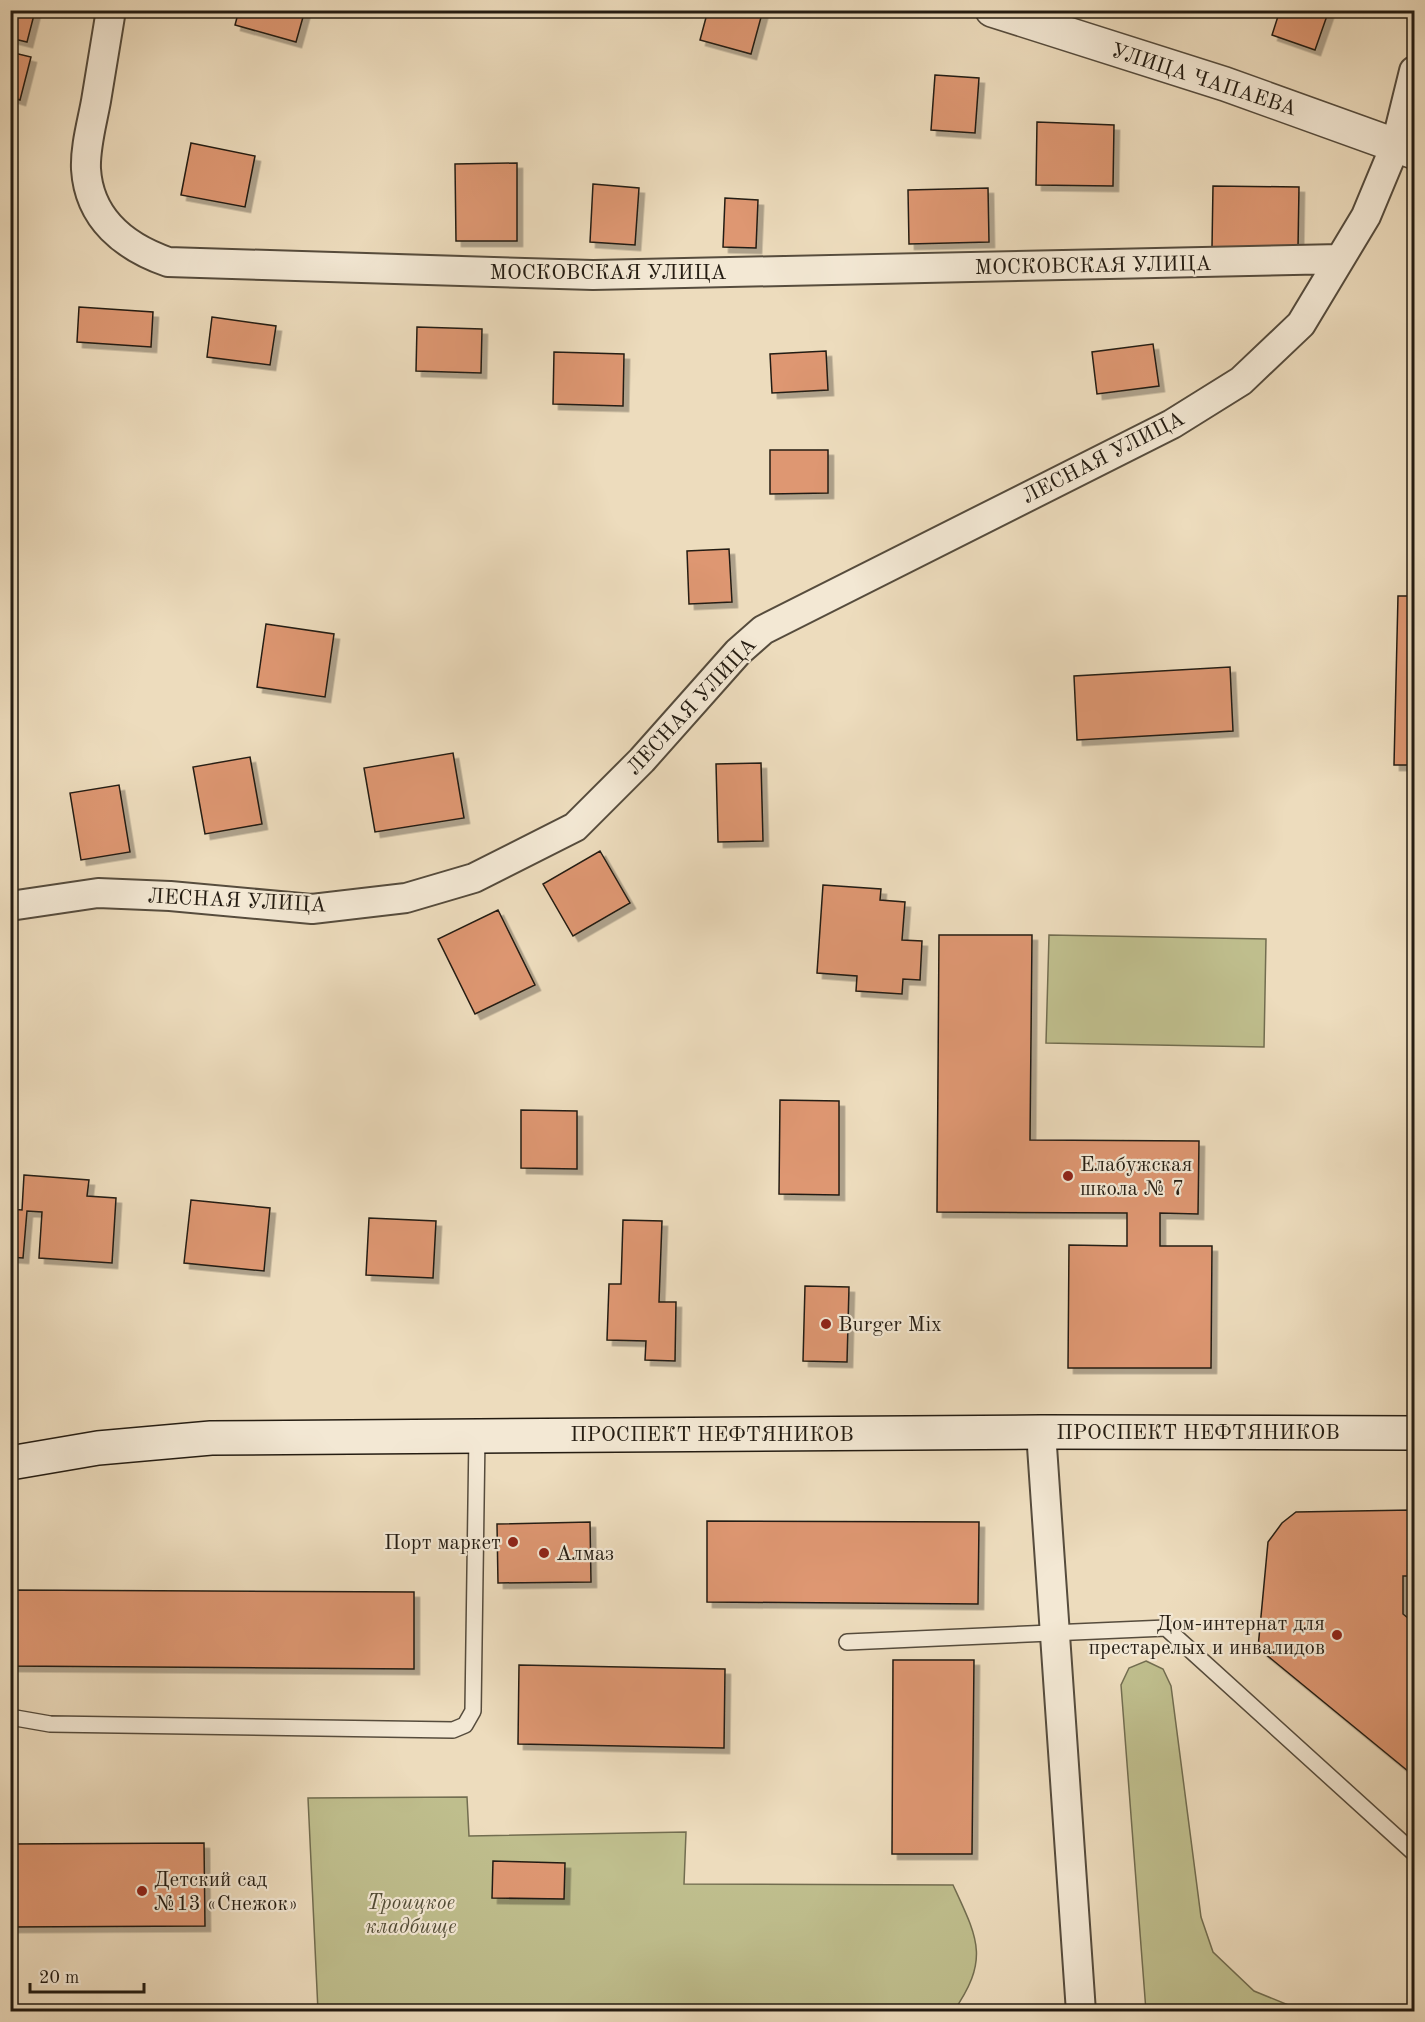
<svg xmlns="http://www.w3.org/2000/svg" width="1425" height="2022" viewBox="0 0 1425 2022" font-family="'Old Standard TT',serif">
	<defs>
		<filter id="shadow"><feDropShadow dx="5.5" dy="5.5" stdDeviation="0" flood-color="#0004"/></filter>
	</defs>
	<rect width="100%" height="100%" fill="#eddcbd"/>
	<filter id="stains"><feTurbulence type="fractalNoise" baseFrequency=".00333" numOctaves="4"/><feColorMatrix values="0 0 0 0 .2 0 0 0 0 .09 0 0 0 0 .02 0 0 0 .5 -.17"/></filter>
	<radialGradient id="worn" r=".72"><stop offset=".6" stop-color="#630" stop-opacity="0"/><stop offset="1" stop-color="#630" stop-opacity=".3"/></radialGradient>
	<path fill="#bfbe8d" stroke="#726d50" stroke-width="1.5" d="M 1049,935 L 1266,939 L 1264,1047 L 1046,1043 Z
		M 1146,1661 L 1163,1669 L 1171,1686 L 1201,1917 L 1213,1952 L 1254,1991 L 1303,2011 L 1146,2011 L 1121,1685 L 1129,1668 Z
		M 467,1797 L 469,1836 L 686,1832 L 684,1884 L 953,1885 C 978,1939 990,1959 953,2012 L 318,2011 L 308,1798 Z"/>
	<path fill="#de9772" stroke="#241c12" stroke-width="1.5" filter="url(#shadow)" d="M 10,10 L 35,11 L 27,42 L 10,38 Z
		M 239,10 L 305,10 L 296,42 L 235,25 Z
		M 708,10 L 763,10 L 751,54 L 700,40 Z
		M 1280,10 L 1329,10 L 1315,50 L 1272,35 Z
		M 10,52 L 31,57 L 20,100 L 10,97 Z
		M 935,75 L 979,78 L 975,133 L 931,130 Z
		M 1037,122 L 1114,125 L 1113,186 L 1036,185 Z
		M 191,143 L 255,156 L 245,207 L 181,195 Z
		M 517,163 L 517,241 L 456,241 L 455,164 Z
		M 593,184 L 639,188 L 635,245 L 590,242 Z
		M 1213,186 L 1299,187 L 1298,248 L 1212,247 Z
		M 988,188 L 989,242 L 909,244 L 908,190 Z
		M 725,198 L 758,200 L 756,248 L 723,247 Z
		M 79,307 L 153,312 L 151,347 L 77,342 Z
		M 212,317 L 276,326 L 270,365 L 207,357 Z
		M 417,327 L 482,329 L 481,373 L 416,371 Z
		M 1153,344 L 1159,386 L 1097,394 L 1092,352 Z
		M 826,351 L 828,390 L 772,393 L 770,354 Z
		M 554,352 L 624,354 L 623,406 L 553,404 Z
		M 770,450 L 828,450 L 828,493 L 770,494 Z
		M 729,549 L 732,602 L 689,604 L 687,551 Z
		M 1398,596 L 1414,596 L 1414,765 L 1394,765 Z
		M 266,624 L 334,634 L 325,697 L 257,687 Z
		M 1230,667 L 1233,731 L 1077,740 L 1074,676 Z
		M 453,753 L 464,818 L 375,832 L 364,768 Z
		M 250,757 L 262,824 L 205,834 L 193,767 Z
		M 761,763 L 763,841 L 718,842 L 716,764 Z
		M 119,785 L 130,852 L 81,860 L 70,793 Z
		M 600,851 L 630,903 L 573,936 L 543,884 Z
		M 823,885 L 881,889 L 880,900 L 905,902 L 902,940 L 922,941 L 920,980 L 903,979 L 902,994 L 856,991 L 857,976 L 817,973 Z
		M 498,910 L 535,985 L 475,1014 L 438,939 Z
		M 939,935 L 1032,935 L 1030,1140 L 1199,1141 L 1198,1214 L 1160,1213 L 1160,1246 L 1212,1246 L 1211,1368 L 1068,1368 L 1069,1245 L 1127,1246 L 1127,1213 L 937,1212 Z
		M 780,1100 L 839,1101 L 839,1195 L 779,1194 Z
		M 521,1110 L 577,1111 L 577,1169 L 521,1168 Z
		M 24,1175 L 89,1180 L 87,1196 L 116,1198 L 112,1263 L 39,1258 L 42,1212 L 27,1211 L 23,1258 L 10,1257 L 10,1209 L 22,1210 Z
		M 191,1200 L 270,1208 L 264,1271 L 184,1263 Z
		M 369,1218 L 436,1221 L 433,1278 L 366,1275 Z
		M 623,1220 L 662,1221 L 659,1302 L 676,1302 L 675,1361 L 645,1360 L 646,1341 L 607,1340 L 609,1284 L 621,1284 Z
		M 805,1286 L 849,1287 L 847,1362 L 803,1361 Z
		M 1412,1510 L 1414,1576 L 1403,1576 L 1403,1614 L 1414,1623 L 1414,1776 L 1258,1648 L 1268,1542 L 1282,1523 L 1296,1512 Z
		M 707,1521 L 979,1522 L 978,1604 L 707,1602 Z
		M 590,1522 L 591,1582 L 498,1583 L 497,1524 Z
		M 10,1590 L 414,1592 L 414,1669 L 10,1666 Z
		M 893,1660 L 974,1660 L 972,1854 L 892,1854 Z
		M 519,1665 L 725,1669 L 724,1748 L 518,1744 Z
		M 204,1843 L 205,1926 L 10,1927 L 10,1844 Z
		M 493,1861 L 565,1863 L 564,1899 L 492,1898 Z"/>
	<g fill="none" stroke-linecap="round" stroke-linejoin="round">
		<g stroke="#564c3d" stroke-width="18">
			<path id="service" d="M 847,1642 L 1166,1628 L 1414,1853
				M 10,1717 L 50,1724 L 453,1730 L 465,1725 L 473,1711 L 477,1435"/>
		</g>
		<g stroke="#564c3d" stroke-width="32">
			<path id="minor" d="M 111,10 C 106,41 101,71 96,101 C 92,123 85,147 86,169 C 89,219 125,247 168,262 L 593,275 L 1340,259
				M 10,906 L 98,893 L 170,896 L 312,909 L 406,898 L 474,878 L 575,827 L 642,760 L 738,652 L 763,630 L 1172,424 L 1241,381 L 1301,324 L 1366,216 L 1396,144 L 1414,71
				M 1041,1432 L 1081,2012"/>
		</g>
		<g stroke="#564c3d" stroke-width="36">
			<path id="tertiary" d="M 992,10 L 1225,84 L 1414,152"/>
		</g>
		<g stroke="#241c12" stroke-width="36">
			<path id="secondary" d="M 10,1463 L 98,1448 L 211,1438 L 1041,1432 L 1414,1433"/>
		</g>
		<use href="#service" stroke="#f3e8d4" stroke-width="15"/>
		<use href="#minor" stroke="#f3e8d4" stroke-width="28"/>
		<use href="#tertiary" stroke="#f3e8d4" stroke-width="33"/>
		<use href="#secondary" stroke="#f3e8d4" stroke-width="33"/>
	</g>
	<g fill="#8f2418" stroke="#f3e8d4" stroke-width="2">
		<circle cx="1068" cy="1176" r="6"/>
		<circle cx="826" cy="1324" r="6"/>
		<circle cx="513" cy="1542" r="6"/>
		<circle cx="544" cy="1553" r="6"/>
		<circle cx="1337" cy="1635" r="6"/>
		<circle cx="142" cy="1891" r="6"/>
	</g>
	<g text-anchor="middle" stroke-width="4.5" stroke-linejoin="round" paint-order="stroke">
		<g font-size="21" fill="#241c12" stroke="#f3e8d4">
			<text transform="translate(1204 79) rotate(18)" y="7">УЛИЦА ЧАПАЕВА</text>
			<text transform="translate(1093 265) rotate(-1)" y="7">МОСКОВСКАЯ УЛИЦА</text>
			<text x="608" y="279">МОСКОВСКАЯ УЛИЦА</text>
			<text transform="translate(1103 457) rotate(-27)" y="7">ЛЕСНАЯ УЛИЦА</text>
			<text transform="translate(691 706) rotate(-47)" y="7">ЛЕСНАЯ УЛИЦА</text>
			<text transform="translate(237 900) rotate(3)" y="7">ЛЕСНАЯ УЛИЦА</text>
			<text x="1198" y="1439">ПРОСПЕКТ НЕФТЯНИКОВ</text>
			<text x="712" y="1441">ПРОСПЕКТ НЕФТЯНИКОВ</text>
		</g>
		<g font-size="21" fill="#241c12" stroke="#f3e8d4" text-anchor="start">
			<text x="1080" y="1171">Елабужская<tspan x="1080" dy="24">школа № 7</tspan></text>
			<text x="838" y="1331">Burger Mix</text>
			<text x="501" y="1549" text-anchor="end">Порт маркет</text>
			<text x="556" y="1560">Алмаз</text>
			<text x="1325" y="1630" text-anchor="end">Дом-интернат для<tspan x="1325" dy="24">престарелых и инвалидов</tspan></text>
			<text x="154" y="1886">Детский сад<tspan x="154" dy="24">№13 «Снежок»</tspan></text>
		</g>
		<g font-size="21" font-style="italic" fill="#524d37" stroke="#f3e8d4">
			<text x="411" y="1909">Троицкое<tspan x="411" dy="24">кладбище</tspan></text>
		</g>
	</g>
	<rect width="1425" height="2022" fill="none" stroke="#eddcbd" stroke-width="36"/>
	<rect x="12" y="12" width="1401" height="1998" fill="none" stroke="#241c12" stroke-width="3"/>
	<rect x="18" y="18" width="1389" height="1986" fill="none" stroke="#241c12" stroke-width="1.5"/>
	<path d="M30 1983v9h114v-9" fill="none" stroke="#241c12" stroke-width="3"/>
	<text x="39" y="1983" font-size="18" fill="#241c12" stroke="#f3e8d4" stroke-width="4.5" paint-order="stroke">20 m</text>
	<rect width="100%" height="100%" filter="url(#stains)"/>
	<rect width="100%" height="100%" fill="url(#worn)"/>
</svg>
